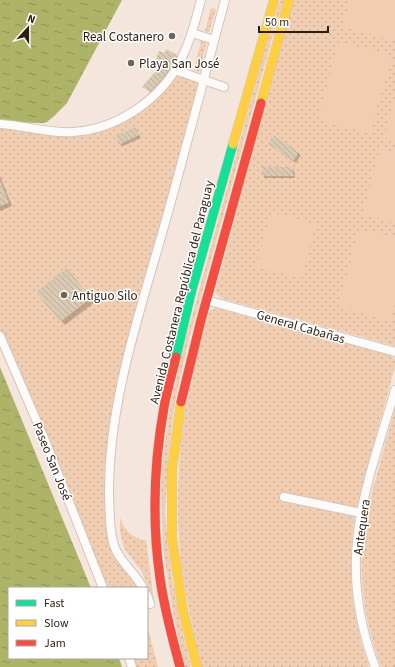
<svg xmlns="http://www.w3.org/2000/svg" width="395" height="667" viewBox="0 0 395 667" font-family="'Source Sans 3',sans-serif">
	<defs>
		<pattern id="grass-dots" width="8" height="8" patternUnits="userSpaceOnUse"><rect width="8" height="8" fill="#f1cdb2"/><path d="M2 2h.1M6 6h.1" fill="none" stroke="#cfb098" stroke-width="1.8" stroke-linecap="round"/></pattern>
		<pattern id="water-ripples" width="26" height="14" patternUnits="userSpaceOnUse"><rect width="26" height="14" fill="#adb468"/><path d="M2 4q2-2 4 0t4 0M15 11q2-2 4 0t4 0" fill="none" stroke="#8d9254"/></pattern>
		<pattern id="building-back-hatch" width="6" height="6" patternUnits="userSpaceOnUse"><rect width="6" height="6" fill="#dbcab3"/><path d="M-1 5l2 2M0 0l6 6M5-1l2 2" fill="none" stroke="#bcad99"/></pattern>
	</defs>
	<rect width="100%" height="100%" fill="#f4e6dc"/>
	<path fill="url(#grass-dots)" d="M 280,0 L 284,0 L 272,39 L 188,343 L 175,401 L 169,450 L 165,513 L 168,546 L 172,578 L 180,621 L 191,667 L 185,667 L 173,613 L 163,548 L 161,489 L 163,457 L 171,401 L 185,342 L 268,38 Z
		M 293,0 L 395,0 L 395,346 L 223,299 L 217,295 L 215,292 Z
		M 211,8 L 216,9 L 209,32 L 205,31 Z
		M 201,41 L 207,42 L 199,72 L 194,70 Z
		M 176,74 L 201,82 L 113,418 L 109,538 L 139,588 L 106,588 L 41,424 L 0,330 L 0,127 L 42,133 L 117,125 Z
		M 216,308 L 390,355 L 395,359 L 395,367 L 358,501 C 345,557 350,613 369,667 L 202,667 C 192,626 182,584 179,542 C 176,490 179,436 190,385 C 195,361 202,337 208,314 L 210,311 Z
		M 395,408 L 395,667 L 381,667 C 362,614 356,567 367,511 Z
		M 120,516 C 122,529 133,539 146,540 L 154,601 L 142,572 L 124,548 L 120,532 Z
		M 147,625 L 158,667 L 135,667 L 132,658 L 147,658 Z"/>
	<path fill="#f1cdb2" d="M 350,0 L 395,0 L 395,41 L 343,27 Z
		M 339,41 L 392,56 L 370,134 L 318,120 Z
		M 395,97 L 395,141 L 384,138 Z
		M 380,149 L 395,153 L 395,223 L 363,214 Z
		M 271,212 L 316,224 L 301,279 L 256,267 Z
		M 359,229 L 395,238 L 395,304 L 390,321 L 338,307 Z"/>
	<path fill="url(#water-ripples)" d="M 0,0 L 122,0 L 67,103 L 53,117 L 47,122 L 42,123 L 0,122 Z
		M 0,367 L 91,588 L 9,588 L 9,658 L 119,658 L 122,667 L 0,667 Z"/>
	<path fill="#0003" d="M 176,55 L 180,59 L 154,95 L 147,90 L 143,87 L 156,72 L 160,62 L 157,59 Z
		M 135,128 L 141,138 L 123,146 L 120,144 Z
		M 272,146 L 298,153 L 301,155 L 296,163 Z
		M 291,168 L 294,170 L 295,178 L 265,178 L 263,176 Z
		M 0,176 L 12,206 L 0,211 Z
		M 71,273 L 94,303 L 65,325 L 61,321 Z"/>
	<path fill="url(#building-back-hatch)" d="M 166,49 L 177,55 L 171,66 L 161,80 L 150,92 L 142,87 L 155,72 L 159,60 L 156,59 L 159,51 L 165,53 Z
		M 135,127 L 139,135 L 119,145 L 116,136 Z
		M 273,135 L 299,152 L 293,161 L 268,144 Z
		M 262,167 L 292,167 L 294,176 L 262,176 Z
		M 0,180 L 9,203 L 0,206 Z
		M 67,268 L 91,298 L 60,322 L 36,292 Z"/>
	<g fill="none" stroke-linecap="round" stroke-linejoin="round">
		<g stroke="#d2c4b9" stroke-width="10">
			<path id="street" d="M 192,33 L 214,40
				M 175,70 L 224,87
				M 0,124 C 24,125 48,134 73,132 C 120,129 166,96 184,53 C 192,36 196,18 201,0
				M 206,300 L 395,352
				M 0,336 L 44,438 L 103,588
				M 284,497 L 361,513
				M 143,588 C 135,572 117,560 113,542 C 109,527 110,511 109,496 C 108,403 140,312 165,223 C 186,149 205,74 225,0
				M 147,595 L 150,604
				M 129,658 L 132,667
				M 375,667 C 359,624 352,577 358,532 C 364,485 382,436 395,390"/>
		</g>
		<g stroke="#cdc5be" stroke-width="10">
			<path id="fast" d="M 176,357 L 191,293 L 233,144"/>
		</g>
		<g stroke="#cdc5be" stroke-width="10">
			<path id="slow" d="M 261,103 L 289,0
				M 233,144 L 274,0
				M 181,402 L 172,470 L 172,538 L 183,611 L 197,667"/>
		</g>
		<g stroke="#cdc5be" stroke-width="10">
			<path id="jam" d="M 176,357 C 172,374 167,390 164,407 C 154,463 152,522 160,578 C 164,608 172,637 180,667
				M 181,402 L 201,320 L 261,103"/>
		</g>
		<use href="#street" stroke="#fdfbfa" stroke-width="8"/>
		<use href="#fast" stroke="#16e098" stroke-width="9"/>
		<use href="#slow" stroke="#ffcf43" stroke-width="9"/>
		<use href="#jam" stroke="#f24e42" stroke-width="9"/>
	</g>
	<g fill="#726358" stroke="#fff" stroke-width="1.5">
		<circle cx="172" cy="36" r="4"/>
		<circle cx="131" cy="63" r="4"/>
		<circle cx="64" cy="295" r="4"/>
	</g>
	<g text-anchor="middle" stroke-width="3" stroke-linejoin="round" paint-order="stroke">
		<g font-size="13" fill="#2c1d11" stroke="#fff" text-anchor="start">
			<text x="164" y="41" text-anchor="end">Real Costanero</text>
			<text x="139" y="68">Playa San José</text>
			<text x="72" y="300">Antiguo Silo</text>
		</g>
		<g font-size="13" fill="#2c1d11" stroke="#fff">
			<text transform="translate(181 292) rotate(-76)" y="5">Avenida Costanera República del Paraguay</text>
			<text transform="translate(301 326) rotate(16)" y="5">General Cabañas</text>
			<text transform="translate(53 461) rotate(68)" y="5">Paseo San José</text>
			<text transform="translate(361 527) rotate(-82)" y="5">Antequera</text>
		</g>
	</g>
	<rect x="8" y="587" width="140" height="72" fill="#ffffff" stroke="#aba5a0"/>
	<rect x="16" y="600" width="20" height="6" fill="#16e098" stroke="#aba5a0"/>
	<text x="44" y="607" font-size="12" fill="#2c1d11">Fast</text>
	<rect x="16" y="620" width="20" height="6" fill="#ffcf43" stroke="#aba5a0"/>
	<text x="44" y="627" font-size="12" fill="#2c1d11">Slow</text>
	<rect x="16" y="640" width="20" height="6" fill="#f24e42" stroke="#aba5a0"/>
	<text x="44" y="647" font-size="12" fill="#2c1d11">Jam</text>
	<g transform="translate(28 28) rotate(21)" stroke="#ffffff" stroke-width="3" paint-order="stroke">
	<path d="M0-3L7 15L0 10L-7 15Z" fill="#2c1d11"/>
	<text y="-6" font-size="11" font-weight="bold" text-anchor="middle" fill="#2c1d11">N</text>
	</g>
	<path d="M259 26v6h69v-6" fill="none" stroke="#2c1d11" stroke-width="2"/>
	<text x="265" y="26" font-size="12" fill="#2c1d11" stroke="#ffffff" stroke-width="3" paint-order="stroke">50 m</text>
</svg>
